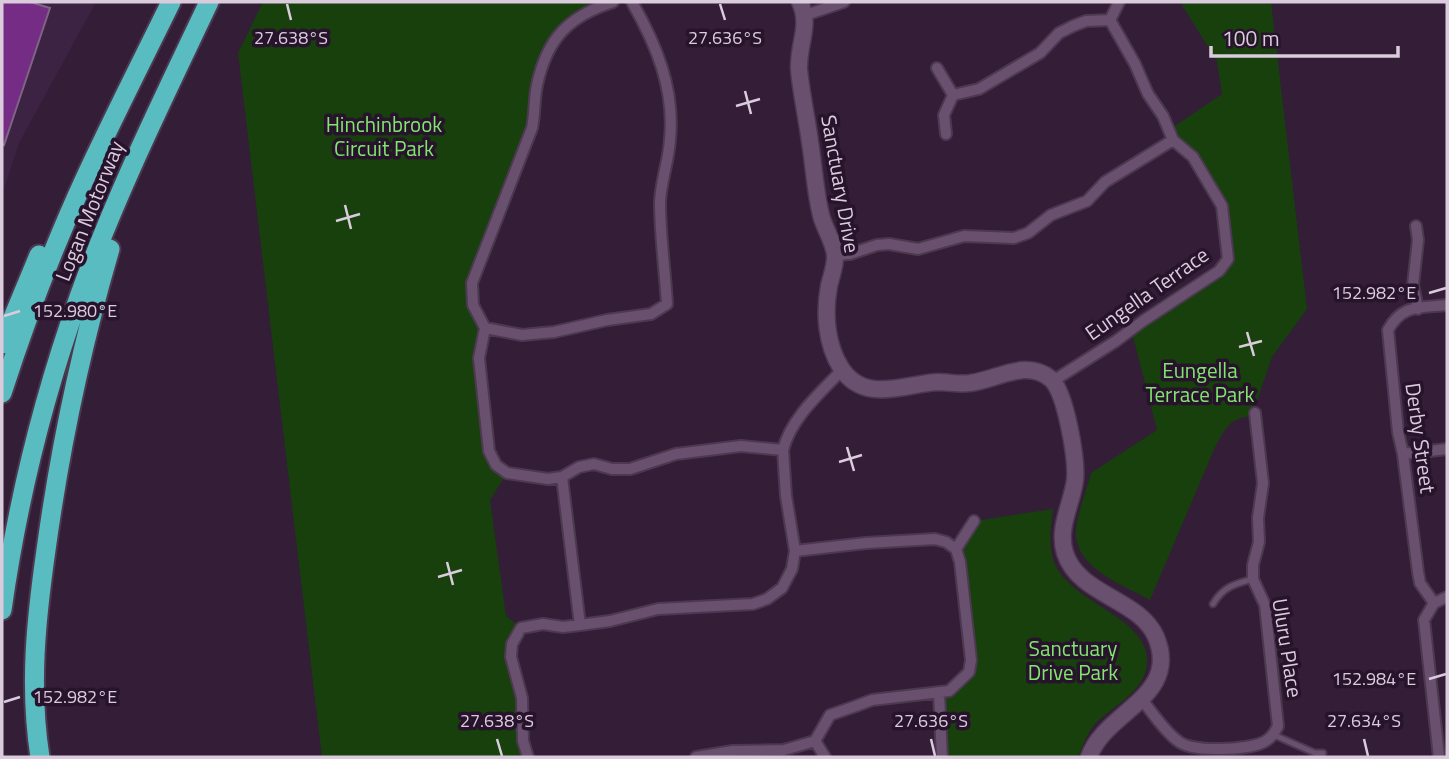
<svg xmlns="http://www.w3.org/2000/svg" width="1449" height="759" viewBox="0 0 1449 759" font-family="'Titillium Web',sans-serif">
	<rect width="100%" height="100%" fill="#331d37"/>
	<path fill="#3d2343" d="M 2,2 L 96,2 L 19,143 L 2,195 Z"/>
	<path fill="#17400d" d="M 263,2 L 613,2 L 571,21 L 543,63 L 536,110 L 472,283 L 485,328 L 481,342 L 489,451 L 507,473 L 490,500 L 506,616 L 521,628 L 512,644 L 528,757 L 322,757 L 238,53 Z
		M 1180,2 L 1271,2 L 1307,309 L 1272,357 L 1255,407 L 1255,413 C 1249,418 1245,416 1238,419 C 1226,423 1221,437 1215,447 L 1150,600 C 1124,585 1075,569 1076,532 C 1076,518 1087,489 1091,473 L 1157,430 L 1131,329 L 1228,259 L 1222,205 L 1169,130 L 1222,94 L 1217,61 Z
		M 1053,509 C 1051,527 1048,545 1054,562 C 1071,606 1158,618 1146,670 C 1140,694 1112,707 1095,724 C 1087,733 1083,746 1078,757 L 942,757 L 939,694 L 969,672 L 956,549 L 974,521 Z"/>
	<path fill="#752c84" stroke="#7e6584" stroke-width="2" d="M 2,2 L 30,2 L 50,8 L 4,145 L 2,144 Z"/>
	<g fill="none" stroke-linecap="round" stroke-linejoin="round">
		<g stroke="#4c3950" stroke-width="9">
			<path id="lane" d="M 1213,604 C 1223,587 1234,584 1253,579
				M 1274,735 L 1315,753 L 1323,753"/>
		</g>
		<g stroke="#4c3950" stroke-width="14">
			<path id="street" d="M 806,15 L 844,2
				M 937,68 L 953,95 L 944,115 L 946,134
				M 953,95 L 979,89 L 1040,53 L 1059,33 L 1073,26 L 1086,21 L 1110,20
				M 1416,226 L 1418,240 L 1413,285 L 1418,309
				M 835,255 L 850,254 L 877,245 L 889,244 L 918,249 L 964,236 L 1014,238 L 1028,233 L 1051,215 L 1087,201 L 1105,182 L 1173,140
				M 485,328 L 479,358 L 489,451 L 496,465 L 507,473 L 548,479 L 562,477 L 579,467 L 594,464 L 612,469 L 630,469 L 676,454 L 741,446 L 783,450 C 791,418 820,393 842,370
				M 485,328 L 522,335 L 554,332 L 607,320 L 651,314 L 667,304 C 665,270 660,236 660,202 C 661,180 669,160 670,139 C 675,89 656,44 632,2
				M 485,328 L 473,305 L 472,283 L 532,128 C 535,114 534,99 537,85 C 547,38 569,16 613,2
				M 1053,381 L 1116,341 L 1143,321 L 1219,271 L 1228,259 L 1222,206 L 1193,157 L 1173,140 L 1163,116 L 1148,94 L 1135,64 L 1110,20 L 1119,2
				M 1403,454 L 1447,449
				M 562,477 L 580,625
				M 956,549 L 974,521
				M 1434,603 L 1420,583 L 1418,572 L 1403,454 L 1398,432 L 1388,330 C 1402,304 1420,308 1447,305
				M 939,694 L 942,757
				M 1142,700 C 1153,713 1164,731 1178,741 C 1192,753 1248,750 1264,742 C 1271,738 1274,734 1278,726 L 1265,605 L 1253,579 L 1253,565 L 1259,542 L 1258,518 L 1263,483 L 1255,413
				M 815,741 L 825,757
				M 528,757 L 523,741 L 522,698 L 511,657 L 512,644 L 521,628 L 543,624 L 563,627 L 580,625 L 610,621 L 658,609 L 753,604 L 767,599 L 782,588 L 792,569 L 795,551 L 786,496 L 783,450
				M 696,757 L 733,751 L 784,750 L 815,741 L 830,715 L 856,706 L 872,700 L 949,691 L 969,672 L 971,660 L 960,562 L 956,549 L 946,542 L 935,539 L 866,543 L 795,551
				M 1439,757 L 1424,620 L 1434,603 L 1447,597"/>
		</g>
		<g stroke="#4c3950" stroke-width="19">
			<path id="secondary" d="M 800,2 C 811,26 798,44 799,69 C 801,93 807,118 810,142 C 814,166 815,191 821,215 C 824,228 834,242 835,255 C 836,264 831,277 829,286 C 824,313 826,344 841,368 C 865,405 906,383 939,382 C 949,382 960,385 970,383 C 997,380 1026,358 1051,379 C 1066,393 1077,460 1075,480 C 1072,504 1057,528 1065,553 C 1079,596 1139,598 1156,637 C 1181,697 1105,711 1089,757"/>
		</g>
		<g stroke="#4c3950" stroke-width="23">
			<path id="highway" d="M 2,344 L 39,255
				M 2,393 C 26,319 54,245 87,174 C 114,116 143,59 171,2
				M 2,610 C 17,504 43,398 79,297 C 115,196 163,99 209,2
				M 40,757 C 29,687 36,620 46,550 C 60,448 81,348 110,249"/>
		</g>
		<use href="#lane" stroke="#69506e" stroke-width="5"/>
		<use href="#street" stroke="#69506e" stroke-width="10"/>
		<use href="#secondary" stroke="#69506e" stroke-width="16"/>
		<use href="#highway" stroke="#59bcc1" stroke-width="19"/>
	</g>
	<path fill="none" stroke="#daccdd" stroke-width="2.5" d="M 287,4 L 291,20M 720,4 L 725,20M 745,91 L 751,114M 736,106 L 760,99M 345,205 L 351,229M 336,221 L 360,214M 1429,293 L 1446,288M 4,316 L 20,311M 1247,332 L 1254,356M 1239,347 L 1262,341M 847,447 L 854,471M 839,462 L 862,455M 447,562 L 453,585M 438,577 L 462,570M 1429,679 L 1446,674M 4,702 L 20,697M 497,739 L 502,756M 931,739 L 935,756M 1364,739 L 1368,756"/>
	<g text-anchor="middle" stroke-width="7" stroke-linejoin="round" paint-order="stroke">
		<g font-size="21" fill="#82e66e" stroke="#28132d">
			<text x="384" y="132">Hinchinbrook<tspan x="384" dy="24">Circuit Park</tspan></text>
			<text x="1200" y="378">Eungella<tspan x="1200" dy="24">Terrace Park</tspan></text>
			<text x="1073" y="656">Sanctuary<tspan x="1073" dy="24">Drive Park</tspan></text>
		</g>
		<g font-size="21" fill="#daccdd" stroke="#28132d">
			<text transform="translate(840 184) rotate(80)" y="7">Sanctuary Drive</text>
			<text transform="translate(90 211) rotate(-68)" y="7">Logan Motorway</text>
			<text transform="translate(1147 294) rotate(-35)" y="7">Eungella Terrace</text>
			<text transform="translate(1420 438) rotate(82)" y="7">Derby Street</text>
			<text transform="translate(1287 648) rotate(81)" y="7">Uluru Place</text>
		</g>
	</g>
	<g font-size="18" text-anchor="middle" fill="#daccdd" stroke="#28132d" stroke-width="7" stroke-linejoin="round" paint-order="stroke">
		<text x="291" y="44">27.638°S</text>
		<text x="725" y="44">27.636°S</text>
		<text x="1374" y="299">152.982°E</text>
		<text x="75" y="317">152.980°E</text>
		<text x="1374" y="685">152.984°E</text>
		<text x="75" y="703">152.982°E</text>
		<text x="497" y="727">27.638°S</text>
		<text x="931" y="727">27.636°S</text>
		<text x="1364" y="727">27.634°S</text>
	</g>
	<rect width="1449" height="759" fill="none" stroke="#daccdd" stroke-width="7"/>
	<path d="M1211 46v10h187v-10" fill="none" stroke="#daccdd" stroke-width="3.5"/>
	<text x="1222" y="46" font-size="21" fill="#daccdd" stroke="#28132d" stroke-width="5" paint-order="stroke">100 m</text>
</svg>
